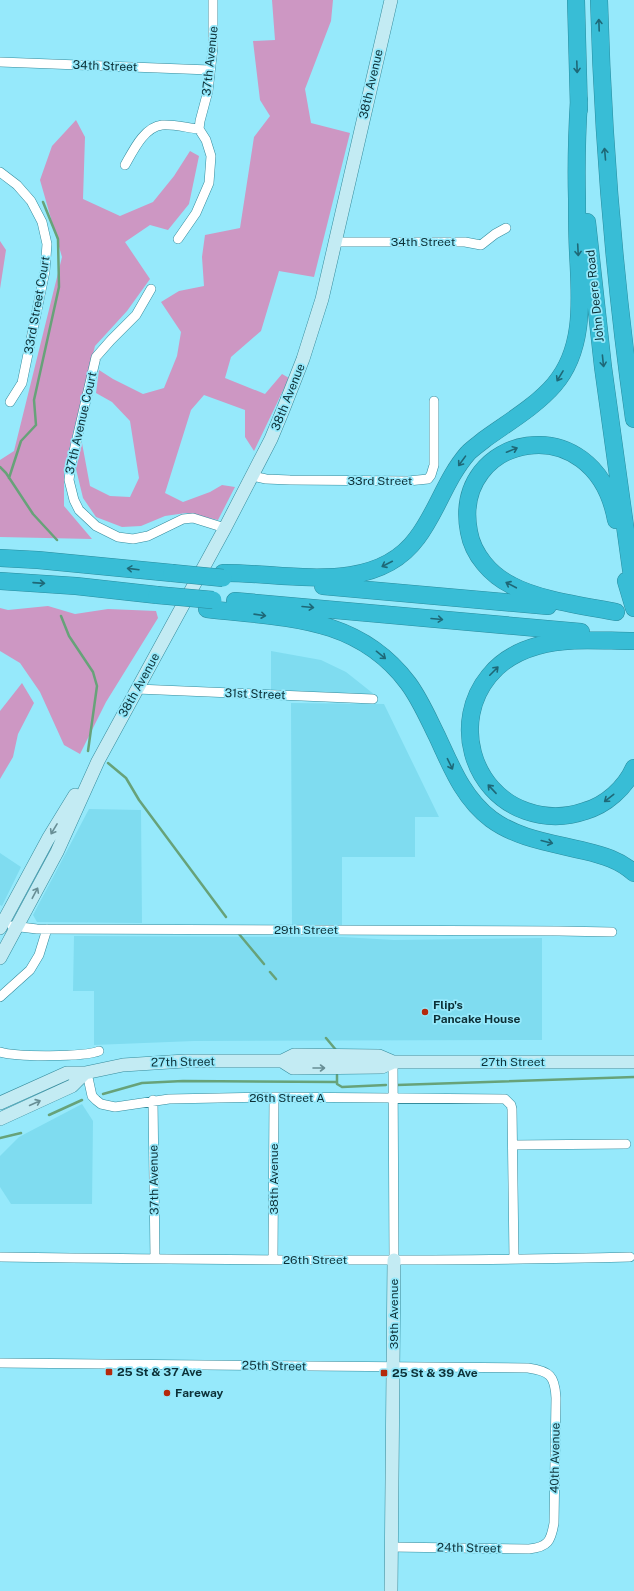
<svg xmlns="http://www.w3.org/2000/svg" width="634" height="1591" viewBox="0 0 634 1591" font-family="'Public Sans',sans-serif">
	<rect width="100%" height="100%" fill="#96e9fb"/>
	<path fill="#7fdcf0" d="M 271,651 L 321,660 L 346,672 L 375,695 L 271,691 Z
		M 291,703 L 384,704 L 439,817 L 415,817 L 415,857 L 342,857 L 342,925 L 292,926 Z
		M 89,809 L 141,810 L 142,923 L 37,922 L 33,915 Z
		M 0,853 L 21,867 L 2,906 L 0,905 Z
		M 74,936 L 342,937 L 394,940 L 542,938 L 542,1040 L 194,1041 L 94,1045 L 94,991 L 73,991 Z
		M 82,1104 L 93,1121 L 92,1204 L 11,1204 L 0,1187 L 0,1156 L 19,1137 Z"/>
	<path fill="#cd97c3" d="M 272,0 L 333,0 L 331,21 L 305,89 L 311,123 L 350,133 L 314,277 L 279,271 L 261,331 L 231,357 L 225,378 L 265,394 L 282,374 L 289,378 L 254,451 L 245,437 L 245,410 L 204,395 L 191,410 L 165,493 L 183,502 L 210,492 L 222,485 L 235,487 L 218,520 L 186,513 L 165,516 L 141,526 L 122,527 L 96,517 L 83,498 L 76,469 L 82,443 L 90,486 L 110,496 L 130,497 L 139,478 L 130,421 L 112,402 L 96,393 L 99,370 L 113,379 L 143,394 L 164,388 L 177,356 L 181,332 L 161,302 L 179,291 L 204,286 L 202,257 L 205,235 L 240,228 L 254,137 L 270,116 L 260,100 L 253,41 L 275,40 Z
		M 76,120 L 85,137 L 83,199 L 120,216 L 153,202 L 174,176 L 190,151 L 199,156 L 189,204 L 168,230 L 150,225 L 125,242 L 150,279 L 127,311 L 95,346 L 64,470 L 64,506 L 92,539 L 0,537 L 0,460 L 14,451 L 62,257 L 40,180 L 52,146 Z
		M 0,241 L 6,250 L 0,289 Z
		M 48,606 L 75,614 L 108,609 L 156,611 L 158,618 L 106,702 L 80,754 L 64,745 L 40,692 L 20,663 L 0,651 L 0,608 L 8,610 Z
		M 22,683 L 34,703 L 18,734 L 13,757 L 0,779 L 0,711 Z"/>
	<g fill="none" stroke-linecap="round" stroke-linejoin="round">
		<path stroke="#67a279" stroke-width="2.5" d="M 0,467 L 6,473 L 33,514 L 57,540
			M 9,478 L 21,441 L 36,425 L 34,400 L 59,287 L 58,239 L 43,202
			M 61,616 L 69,636 L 93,672 L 97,686 L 88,751
			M 108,763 L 126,778 L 139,800 L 226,917
			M 239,934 L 264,964
			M 270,972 L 276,979
			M 326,1038 L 336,1050
			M 337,1075 L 337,1084 L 342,1087 L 386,1085
			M 397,1085 L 634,1077
			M 103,1094 L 142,1083 L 183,1081 L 337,1082
			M 49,1115 L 82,1100
			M 0,1138 L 21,1133"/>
		<g stroke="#358b9c" stroke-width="10">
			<path id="street" d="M 0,62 L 210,70
				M 125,165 C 133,151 144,127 162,125 C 173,124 188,128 199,129
				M 0,172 L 17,185 L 31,201 L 42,222 L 47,244 L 45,271 L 22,383 L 10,402
				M 178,239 L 196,213 L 209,183 L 211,156 L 206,140 L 199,129 L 200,121 L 208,91 L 213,47 L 213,0
				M 335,242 L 465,242 L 481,245 L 495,234 L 506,228
				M 151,289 L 136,315 L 111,340 L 96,357 L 71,464 L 69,480 L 74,500 L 79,510 L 96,526 L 118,537 L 133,539 L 148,536 L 183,519 L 193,518 L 225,528
				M 252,476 L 266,479 L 290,480 L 408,481 L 428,479 L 431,475 L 434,465 L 434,401
				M 137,689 L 373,699
				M 12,926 L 37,929 L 559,931 L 612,932
				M 0,997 L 30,970 L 39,955 L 47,929
				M 0,1052 C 15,1057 85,1057 99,1051
				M 393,1062 L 394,1260
				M 87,1073 L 92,1096 L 96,1100 L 101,1104 L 115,1107 L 169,1099 L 274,1097 L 505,1099 L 511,1105 L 512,1109 L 514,1259
				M 153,1100 L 155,1259
				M 513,1145 L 626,1144
				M 0,1257 C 210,1260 420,1262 630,1257
				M 273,1260 L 274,1097
				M 0,1363 L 528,1368 C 550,1371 555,1376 556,1398 L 554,1523 C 551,1541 548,1547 529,1549 L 391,1547"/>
		</g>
		<g stroke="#358b9c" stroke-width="14">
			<path id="secondary" d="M 0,928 L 48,839 L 75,795
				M 0,958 L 57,852 L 98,761 L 225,528 L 271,439 L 283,410 L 303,359 L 322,299 L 391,0
				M 282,1061 L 293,1068 L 382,1067 L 393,1062
				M 0,1103 L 67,1073 L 85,1073 L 123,1065 L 185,1061 L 282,1061 L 294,1055 L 379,1056 L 393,1062 L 634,1062
				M 0,1119 L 72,1086 L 85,1073
				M 391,1591 L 394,1260"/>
		</g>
		<g stroke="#298c9e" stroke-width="18">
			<path id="highway" d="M 576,0 L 579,110
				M 599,0 C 603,142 614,278 634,419
				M 587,222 L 603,367 L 634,591
				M 616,520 C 595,404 450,434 469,532 C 473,555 491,575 511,585 C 538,600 585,606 616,612
				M 0,558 L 38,560 L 172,573
				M 223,573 C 285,572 374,597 417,538 C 437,512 446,478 468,453 C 473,448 479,444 485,439 C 507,423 536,406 554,385 C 586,348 580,296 578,252 C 577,234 577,216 577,199 C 576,165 577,132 579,99
				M 0,581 L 76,586 L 157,595
				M 626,581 L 634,608
				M 323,586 L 548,606
				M 235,601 L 581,632
				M 207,609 C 283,618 357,615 408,683 C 420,699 428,718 437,736 C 451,766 463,798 491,819 C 518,839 553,843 585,851 C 602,855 620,860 634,873
				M 634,641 C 602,641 568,637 537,646 C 519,651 501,661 489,676 C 452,721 471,792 526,811 C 546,818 565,818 585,811 C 606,805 625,788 634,768"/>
		</g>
		<use href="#street" stroke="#fff" stroke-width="9"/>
		<use href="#secondary" stroke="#c3ebf3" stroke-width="13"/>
		<use href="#highway" stroke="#38bdd6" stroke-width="17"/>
		<g stroke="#298c9e" stroke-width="18" stroke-linecap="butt">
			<path id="highway-bridge" d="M 172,573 L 223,578
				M 157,595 L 213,600"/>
		</g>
		<use href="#highway-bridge" stroke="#38bdd6" stroke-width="17"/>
	</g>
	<defs><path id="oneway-shaft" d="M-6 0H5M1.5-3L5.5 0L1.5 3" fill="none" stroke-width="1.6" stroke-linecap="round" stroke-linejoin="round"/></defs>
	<g stroke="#1e6877">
		<use href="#oneway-shaft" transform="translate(599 25) rotate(-92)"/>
		<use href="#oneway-shaft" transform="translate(577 67) rotate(88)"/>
		<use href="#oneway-shaft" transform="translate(605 154) rotate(-95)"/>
		<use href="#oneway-shaft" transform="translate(578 250) rotate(87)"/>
		<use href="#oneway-shaft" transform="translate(603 361) rotate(84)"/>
		<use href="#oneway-shaft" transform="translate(560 376) rotate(121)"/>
		<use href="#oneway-shaft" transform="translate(512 450) rotate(-22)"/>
		<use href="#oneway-shaft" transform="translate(462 461) rotate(126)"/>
		<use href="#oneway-shaft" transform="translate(387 564) rotate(153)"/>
		<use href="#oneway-shaft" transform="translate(133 569) rotate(-173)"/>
		<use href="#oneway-shaft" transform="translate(39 583) rotate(4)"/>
		<use href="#oneway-shaft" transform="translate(511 585) rotate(-152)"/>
		<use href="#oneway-shaft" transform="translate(308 607) rotate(5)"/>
		<use href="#oneway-shaft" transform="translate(260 615) rotate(8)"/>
		<use href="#oneway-shaft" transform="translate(437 619) rotate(5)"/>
		<use href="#oneway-shaft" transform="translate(381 655) rotate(39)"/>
		<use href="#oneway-shaft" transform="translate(494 671) rotate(-45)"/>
		<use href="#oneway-shaft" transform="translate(450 764) rotate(64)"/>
		<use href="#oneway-shaft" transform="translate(492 789) rotate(-133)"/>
		<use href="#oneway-shaft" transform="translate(609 798) rotate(142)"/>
		<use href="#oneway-shaft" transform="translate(547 842) rotate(14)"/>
	</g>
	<g stroke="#688e95">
		<use href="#oneway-shaft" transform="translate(54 829) rotate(121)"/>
		<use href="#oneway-shaft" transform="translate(35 893) rotate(-62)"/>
		<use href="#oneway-shaft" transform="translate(319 1068)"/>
		<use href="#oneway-shaft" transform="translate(35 1103) rotate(-24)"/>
	</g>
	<g fill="#b5290c" stroke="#96e9fb" stroke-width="1.5">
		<circle cx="425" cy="1012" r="4"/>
		<rect x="105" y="1368" width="8" height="8" rx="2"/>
		<rect x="380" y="1369" width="8" height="8" rx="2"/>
		<circle cx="167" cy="1393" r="4"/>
	</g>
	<g text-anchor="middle" stroke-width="3.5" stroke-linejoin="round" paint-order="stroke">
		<g font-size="12" fill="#0c3037" stroke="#96e9fb">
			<text transform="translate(210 61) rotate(-84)" y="4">37th Avenue</text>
			<text transform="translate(105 66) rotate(2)" y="4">34th Street</text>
			<text transform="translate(371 84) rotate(-77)" y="4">38th Avenue</text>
			<text x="423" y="246">34th Street</text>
			<text transform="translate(595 296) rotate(-96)" y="4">John Deere Road</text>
			<text transform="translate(37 305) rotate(-80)" y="4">33rd Street Court</text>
			<text transform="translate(288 397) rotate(-68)" y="4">38th Avenue</text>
			<text transform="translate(81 423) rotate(-77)" y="4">37th Avenue Court</text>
			<text x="380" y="485">33rd Street</text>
			<text transform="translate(139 685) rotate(-61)" y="4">38th Avenue</text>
			<text transform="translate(255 694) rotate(2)" y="4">31st Street</text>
			<text x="306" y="934">29th Street</text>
			<text transform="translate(183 1062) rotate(-1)" y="4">27th Street</text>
			<text x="513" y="1066">27th Street</text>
			<text x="287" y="1102">26th Street A</text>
			<text transform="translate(274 1179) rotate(-90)" y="4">38th Avenue</text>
			<text transform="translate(154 1180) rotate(-91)" y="4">37th Avenue</text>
			<text x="315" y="1264">26th Street</text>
			<text transform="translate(394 1314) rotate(-90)" y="4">39th Avenue</text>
			<text transform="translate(274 1366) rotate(1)" y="4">25th Street</text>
			<text transform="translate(555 1458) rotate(-89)" y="4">40th Avenue</text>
			<text transform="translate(469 1548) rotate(1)" y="4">24th Street</text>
		</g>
		<g font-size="12" font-weight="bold" fill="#0c3037" stroke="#96e9fb" text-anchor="start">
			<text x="433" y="1009">Flip's<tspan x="433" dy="14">Pancake House</tspan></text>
			<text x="117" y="1376">25 St &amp; 37 Ave</text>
			<text x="392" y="1377">25 St &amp; 39 Ave</text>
			<text x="175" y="1397">Fareway</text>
		</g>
	</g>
</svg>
